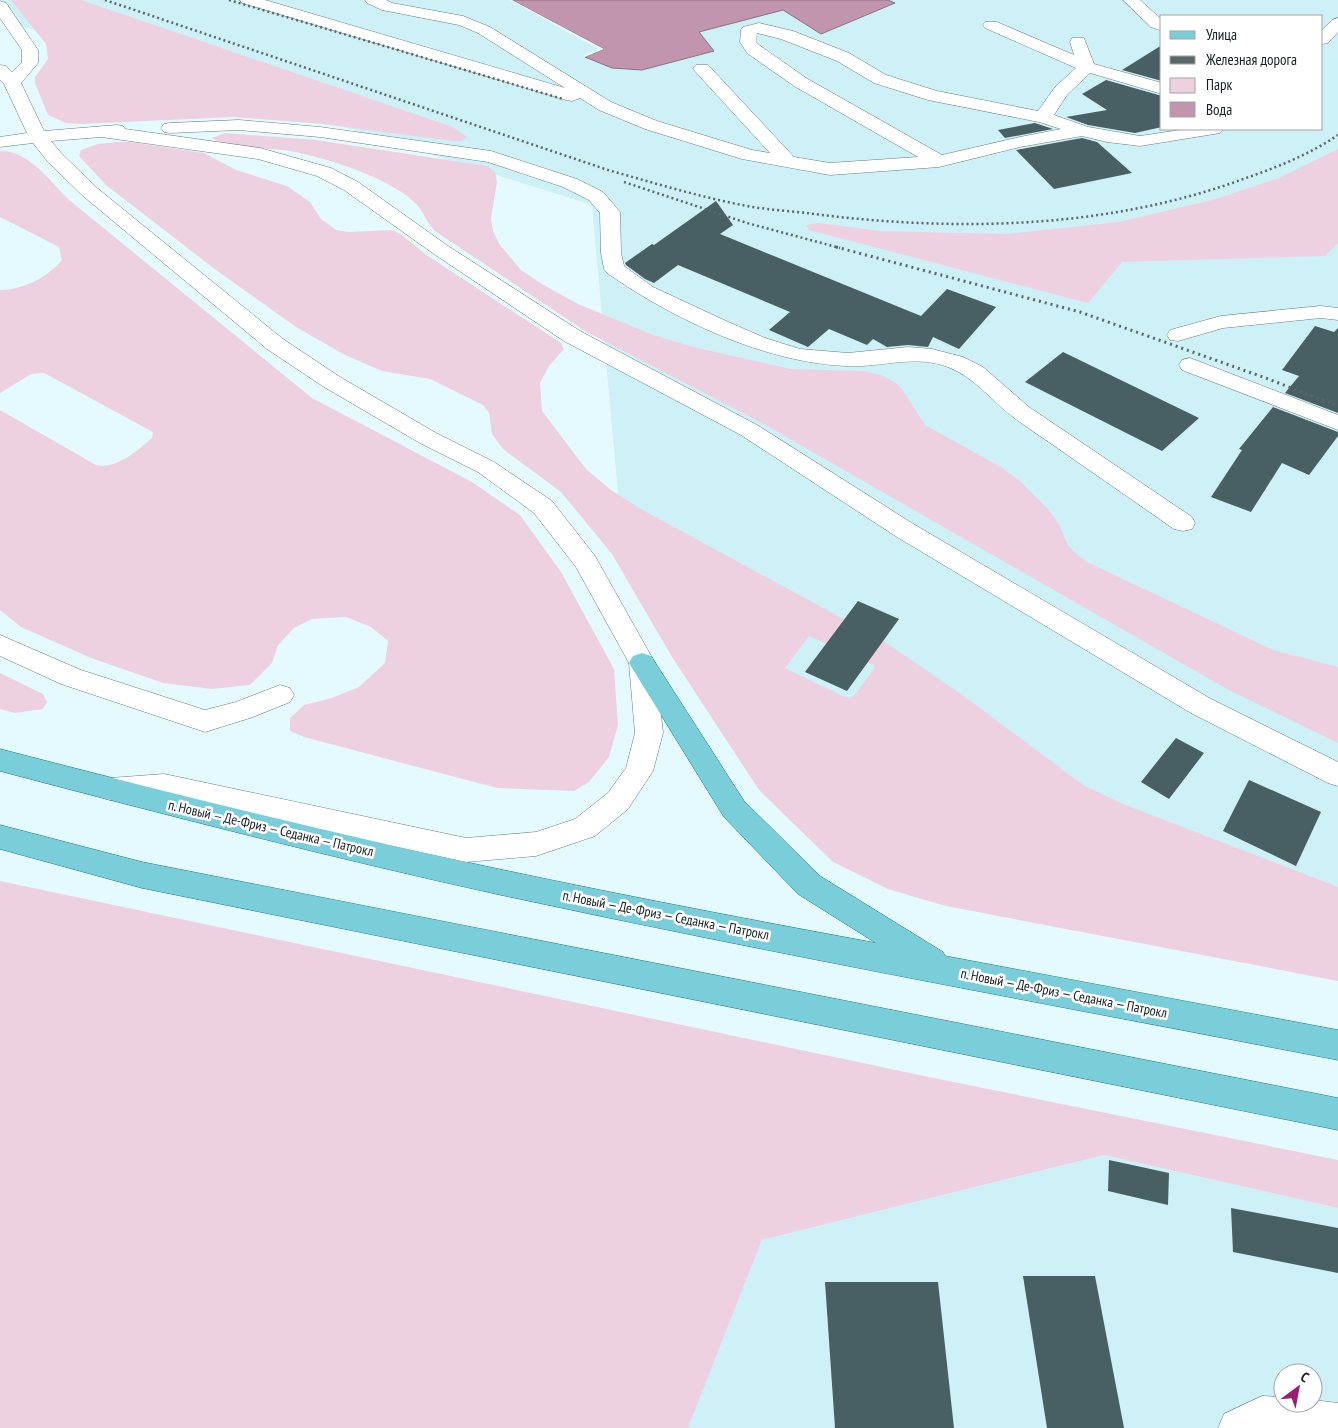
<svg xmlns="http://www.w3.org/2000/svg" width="1338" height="1428" viewBox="0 0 1338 1428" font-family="'PT Sans Narrow',sans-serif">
	<rect width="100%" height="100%" fill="#e5fafe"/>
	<path fill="#cdf1f7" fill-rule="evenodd" d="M 0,0 L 512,0 L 604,49 L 713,51 L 698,32 L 783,10 L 821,34 L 894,3 L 888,0 L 1338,0 L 1338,976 L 920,899 L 727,739 L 625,569 L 592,205 L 0,19 ZM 1162,16 L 1322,16 L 1322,129 L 1162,129 Z
		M 1104,1155 L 1338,1208 L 1338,1428 L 688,1428 L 762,1240 ZM 1283,1373 L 1313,1373 L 1313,1403 L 1283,1403 Z"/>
	<path fill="#eed1e0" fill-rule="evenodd" d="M 11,0 L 81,0 L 453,127 L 467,137 L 462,141 L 453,141 L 322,124 L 234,117 L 81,124 L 66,123 L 48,115 L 35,83 L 35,77 L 48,59 L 46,44 Z
		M 225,133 L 316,140 L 487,166 L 495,172 L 497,182 L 491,218 L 493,231 L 500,245 L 521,270 L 542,284 L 578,304 L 651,334 L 689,346 L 791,369 L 863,371 L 881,375 L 896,383 L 903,390 L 925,425 L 1001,467 L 1019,480 L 1049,510 L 1060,526 L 1067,544 L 1076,554 L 1087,562 L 1273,650 L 1338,667 L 1338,743 L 1227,689 L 762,423 L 585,331 L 435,231 C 426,222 423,209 413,201 C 386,176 318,155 283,150 C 265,148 226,148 212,138 Z
		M 116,142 L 130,142 L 204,153 L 236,170 L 287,186 L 310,202 L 321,219 L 336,230 L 349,232 L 391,230 L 399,233 L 428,256 L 561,343 L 564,349 L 549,366 L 540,383 L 542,411 L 586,469 L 611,490 L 639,508 L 882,640 L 968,699 L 1083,785 L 1123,804 L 1338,887 L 1338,981 L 946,906 L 888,889 L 833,862 L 759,790 L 672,657 L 612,554 L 561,492 L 503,449 L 492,434 L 489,413 L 483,405 L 430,379 L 382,371 L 345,355 L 296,327 L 216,270 L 106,185 L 79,156 L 81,150 L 98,144 ZM 809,636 L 874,665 L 874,669 L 854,696 L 850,698 L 845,697 L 785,668 Z
		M 1338,149 L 1338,243 L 1325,256 L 1122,262 L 1088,303 L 809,230 L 806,225 L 819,223 L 880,231 L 1007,234 L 1119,222 L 1216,199 L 1279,178 Z
		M 0,151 C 28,150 50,181 68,199 L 312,398 L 472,482 L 520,515 L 561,572 L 614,669 L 618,725 L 609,757 L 589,782 L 574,791 L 497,788 L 304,737 L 290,731 L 290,718 L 304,705 L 332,698 L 359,687 L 385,663 L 388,641 L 371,627 L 346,617 L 312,619 L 294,628 L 278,645 L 272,663 L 250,685 L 212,689 L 163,683 L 91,658 L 21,627 L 0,610 L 0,410 L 96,465 C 116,470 138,450 152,438 L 153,432 L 44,373 L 31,374 L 0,393 L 0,290 C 23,290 48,277 62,260 L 59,247 L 0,217 Z
		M 0,673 L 43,694 L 47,702 L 43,709 L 15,713 L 0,709 Z
		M 0,881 L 929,1077 L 1338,1160 L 1338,1208 L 1104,1155 L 762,1240 L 688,1428 L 0,1428 Z"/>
	<path fill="#c095ad" stroke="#8c7182" d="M 512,0 L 888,0 L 895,3 L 821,34 L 783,10 L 699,32 L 714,51 L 642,70 L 612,68 L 585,57 L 604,49 Z"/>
	<path fill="#e5fafe" d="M 510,0 L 512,0 L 604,49 L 585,57 L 584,55 L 598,49 Z"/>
	<path fill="#485f63" d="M 1162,45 L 1162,81 L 1122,70 Z
		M 1106,80 L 1162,96 L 1162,127 L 1135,133 L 1088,125 L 1066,117 L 1107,110 L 1082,94 Z
		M 1035,123 L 1053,129 L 1005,138 L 998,130 Z
		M 1082,138 L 1097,142 L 1132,173 L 1054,189 L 1016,150 Z
		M 716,201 L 733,225 L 720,234 L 921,316 L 947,289 L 996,307 L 959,349 L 933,337 L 928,347 L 908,345 L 887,347 L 873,339 L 867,345 L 829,329 L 808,347 L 769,330 L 790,312 L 678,265 L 654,283 L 645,279 L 626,265 L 625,263 L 652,244 L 654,245 Z
		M 1315,326 L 1334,332 L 1338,328 L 1338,413 L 1285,393 L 1299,376 L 1282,370 Z
		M 1063,352 L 1199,418 L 1162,451 L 1025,382 Z
		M 1273,407 L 1338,432 L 1338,436 L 1309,475 L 1282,463 L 1251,512 L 1211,497 L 1242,450 L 1239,449 Z
		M 858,601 L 899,619 L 847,691 L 805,672 Z
		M 1176,738 L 1204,753 L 1169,799 L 1141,782 Z
		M 1249,780 L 1321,812 L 1296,866 L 1223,831 Z
		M 1109,1160 L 1169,1173 L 1168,1205 L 1108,1191 Z
		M 1231,1208 L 1338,1228 L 1338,1273 L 1233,1252 Z
		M 1023,1276 L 1095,1276 L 1124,1428 L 1047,1428 Z
		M 825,1282 L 938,1282 L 954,1428 L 835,1428 Z"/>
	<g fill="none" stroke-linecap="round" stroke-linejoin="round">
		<g stroke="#657d81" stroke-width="1">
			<path id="minor" d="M 240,0 L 265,0 L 565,88 L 478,33 L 459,25 L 382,10 L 367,3 L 365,0 L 386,0 L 392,3 L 463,16 L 490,27 L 611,102 L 657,121 L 752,150 L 770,153 L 693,69 L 696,65 L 708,65 L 794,157 L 830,163 L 918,157 L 794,86 L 747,53 L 740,42 L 741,30 L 743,27 L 759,23 L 793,31 L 849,53 L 886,75 L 937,91 L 1038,111 L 1055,87 L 1076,68 L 985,28 L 983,25 L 985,22 L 997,22 L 1074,55 L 1070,42 L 1072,38 L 1084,38 L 1094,64 L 1162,83 L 1162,94 L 1090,73 L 1067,95 L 1054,115 L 1088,127 L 1140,136 L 1187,129 L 1223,129 L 1220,133 L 1214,134 L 1140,146 L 1107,142 L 1082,136 L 1020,147 L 939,167 L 830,175 L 742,159 L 645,129 L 599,110 L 580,98 L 572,101 L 566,100 L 242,3 ZM 757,33 L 781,39 L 837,61 L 874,83 L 928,100 L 1039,122 L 1061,129 L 1020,137 L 942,155 L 806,78 L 759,45 L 756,42 Z
				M 1123,0 L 1140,0 L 1162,20 L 1162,31 L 1151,27 Z
				M 0,1 L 6,3 L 38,50 L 38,63 L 21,83 L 44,131 L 117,125 L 123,126 L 125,129 L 260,148 L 331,168 L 358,182 L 448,246 L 580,331 L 757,425 L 915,525 L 1211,699 L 1338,762 L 1338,786 L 1328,783 L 1191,713 L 897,537 L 741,435 L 564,341 L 434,254 L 344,190 L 317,176 L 258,159 L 101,137 L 51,141 L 62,154 L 97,188 L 283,339 L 340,377 L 436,433 L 494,462 L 552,501 L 595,556 L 655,663 L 663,733 L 653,771 L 628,809 L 595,836 L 536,856 L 466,862 L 164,796 L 110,800 L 100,797 L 96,789 L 100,781 L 110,778 L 164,774 L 466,838 L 536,832 L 575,819 L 608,793 L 626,768 L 635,733 L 629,663 L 576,567 L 534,513 L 478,472 L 420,443 L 324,387 L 267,349 L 83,196 L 48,162 L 33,143 L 0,147 L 0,137 L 27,133 L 4,84 L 0,80 L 0,65 L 6,66 L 12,72 L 22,62 L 22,50 L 0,18 Z
				M 1338,18 L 1338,32 L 1328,43 L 1322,44 L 1322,30 L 1332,20 Z
				M 239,120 L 320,127 L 491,151 L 577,179 L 603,192 L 620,212 L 621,253 L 624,266 L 653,287 L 726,321 L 765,338 L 800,349 L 848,353 L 908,347 L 932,349 L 963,357 L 983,367 L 1029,407 L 1192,517 L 1195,523 L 1192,529 L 1183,531 L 1174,529 C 1138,504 1102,479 1066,454 C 1048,441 1030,430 1013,417 C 991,400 974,377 948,367 C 914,354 881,368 847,366 C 765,363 673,319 607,273 L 604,269 L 601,253 L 600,213 L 589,200 L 563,187 L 488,162 L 320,137 L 239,130 L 170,133 L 164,132 L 161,128 L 164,124 L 170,123 Z
				M 1321,306 L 1338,308 L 1338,320 L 1321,318 L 1223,328 L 1178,341 L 1170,340 L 1167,335 L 1170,330 L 1221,316 Z
				M 1190,358 L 1338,415 L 1338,430 L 1182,370 L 1179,365 L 1182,360 Z
				M 0,635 L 81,670 L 205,710 L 236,702 L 280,685 L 290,688 L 294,695 L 290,702 L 253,717 L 205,732 L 61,684 L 0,656 Z
				M 1262,1396 L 1283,1397 L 1283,1403 L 1313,1403 L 1313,1400 L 1338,1403 L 1338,1428 L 1218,1428 L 1224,1414 Z"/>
		</g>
		<g stroke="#1c7b88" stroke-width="1">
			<path id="major" d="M 642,653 L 651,656 L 744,801 L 820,876 L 943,952 L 945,956 L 1338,1030 L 1338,1060 C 1059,1006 779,955 501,895 C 333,858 166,815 0,771 L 0,749 C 146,787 291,823 438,856 C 584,888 730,916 876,943 L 798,894 L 724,817 L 629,663 L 633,656 Z
				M 0,825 L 142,862 L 1338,1098 L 1338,1130 L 142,888 L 0,849 Z"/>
		</g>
		<use href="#minor" fill="#fff" fill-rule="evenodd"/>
		<use href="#major" fill="#79ced9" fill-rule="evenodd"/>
		<path stroke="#5a676a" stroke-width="2.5" stroke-dasharray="2 3" stroke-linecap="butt" d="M 105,0 L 608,170 C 654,183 700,197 747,206 C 769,210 792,211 814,214 C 958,232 1109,229 1246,178 C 1278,167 1310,154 1338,135
			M 229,0 L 563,99
			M 624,182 L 747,223 L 840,248"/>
		<path stroke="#5a676a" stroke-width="3" stroke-dasharray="2 4" stroke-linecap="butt" d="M 836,247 L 1080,312 L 1263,377 L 1338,406"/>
	</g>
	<g text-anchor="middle" stroke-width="5" stroke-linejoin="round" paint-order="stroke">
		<g font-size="14" fill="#141d1f" stroke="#fff">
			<text transform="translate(271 828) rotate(13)" y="5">п. Новый — Де-Фриз — Седанка — Патрокл</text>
			<text transform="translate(666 915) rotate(11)" y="5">п. Новый — Де-Фриз — Седанка — Патрокл</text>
			<text transform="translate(1064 993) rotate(11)" y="5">п. Новый — Де-Фриз — Седанка — Патрокл</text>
		</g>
	</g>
	<rect x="1160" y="15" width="162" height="115" fill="#ffffff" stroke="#a1a5a5"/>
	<rect x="1170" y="31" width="25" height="8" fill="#79ced9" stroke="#a1a5a5"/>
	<text x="1206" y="40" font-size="15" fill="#141d1f">Улица</text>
	<rect x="1170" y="56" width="25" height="8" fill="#5a676a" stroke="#a1a5a5"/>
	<text x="1206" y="65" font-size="15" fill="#141d1f">Железная дорога</text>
	<rect x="1170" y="78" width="25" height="15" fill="#eed1e0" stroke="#a1a5a5"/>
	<text x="1206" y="90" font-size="15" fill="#141d1f">Парк</text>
	<rect x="1170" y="102" width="25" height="15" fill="#c095ad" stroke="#a1a5a5"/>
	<text x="1206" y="115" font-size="15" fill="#141d1f">Вода</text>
	<g transform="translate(1298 1388) rotate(32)"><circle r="24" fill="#ffffff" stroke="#a1a5a5"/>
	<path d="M0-4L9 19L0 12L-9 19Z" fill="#9b1d73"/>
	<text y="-8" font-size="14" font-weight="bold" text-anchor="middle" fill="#141d1f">С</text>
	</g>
</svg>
